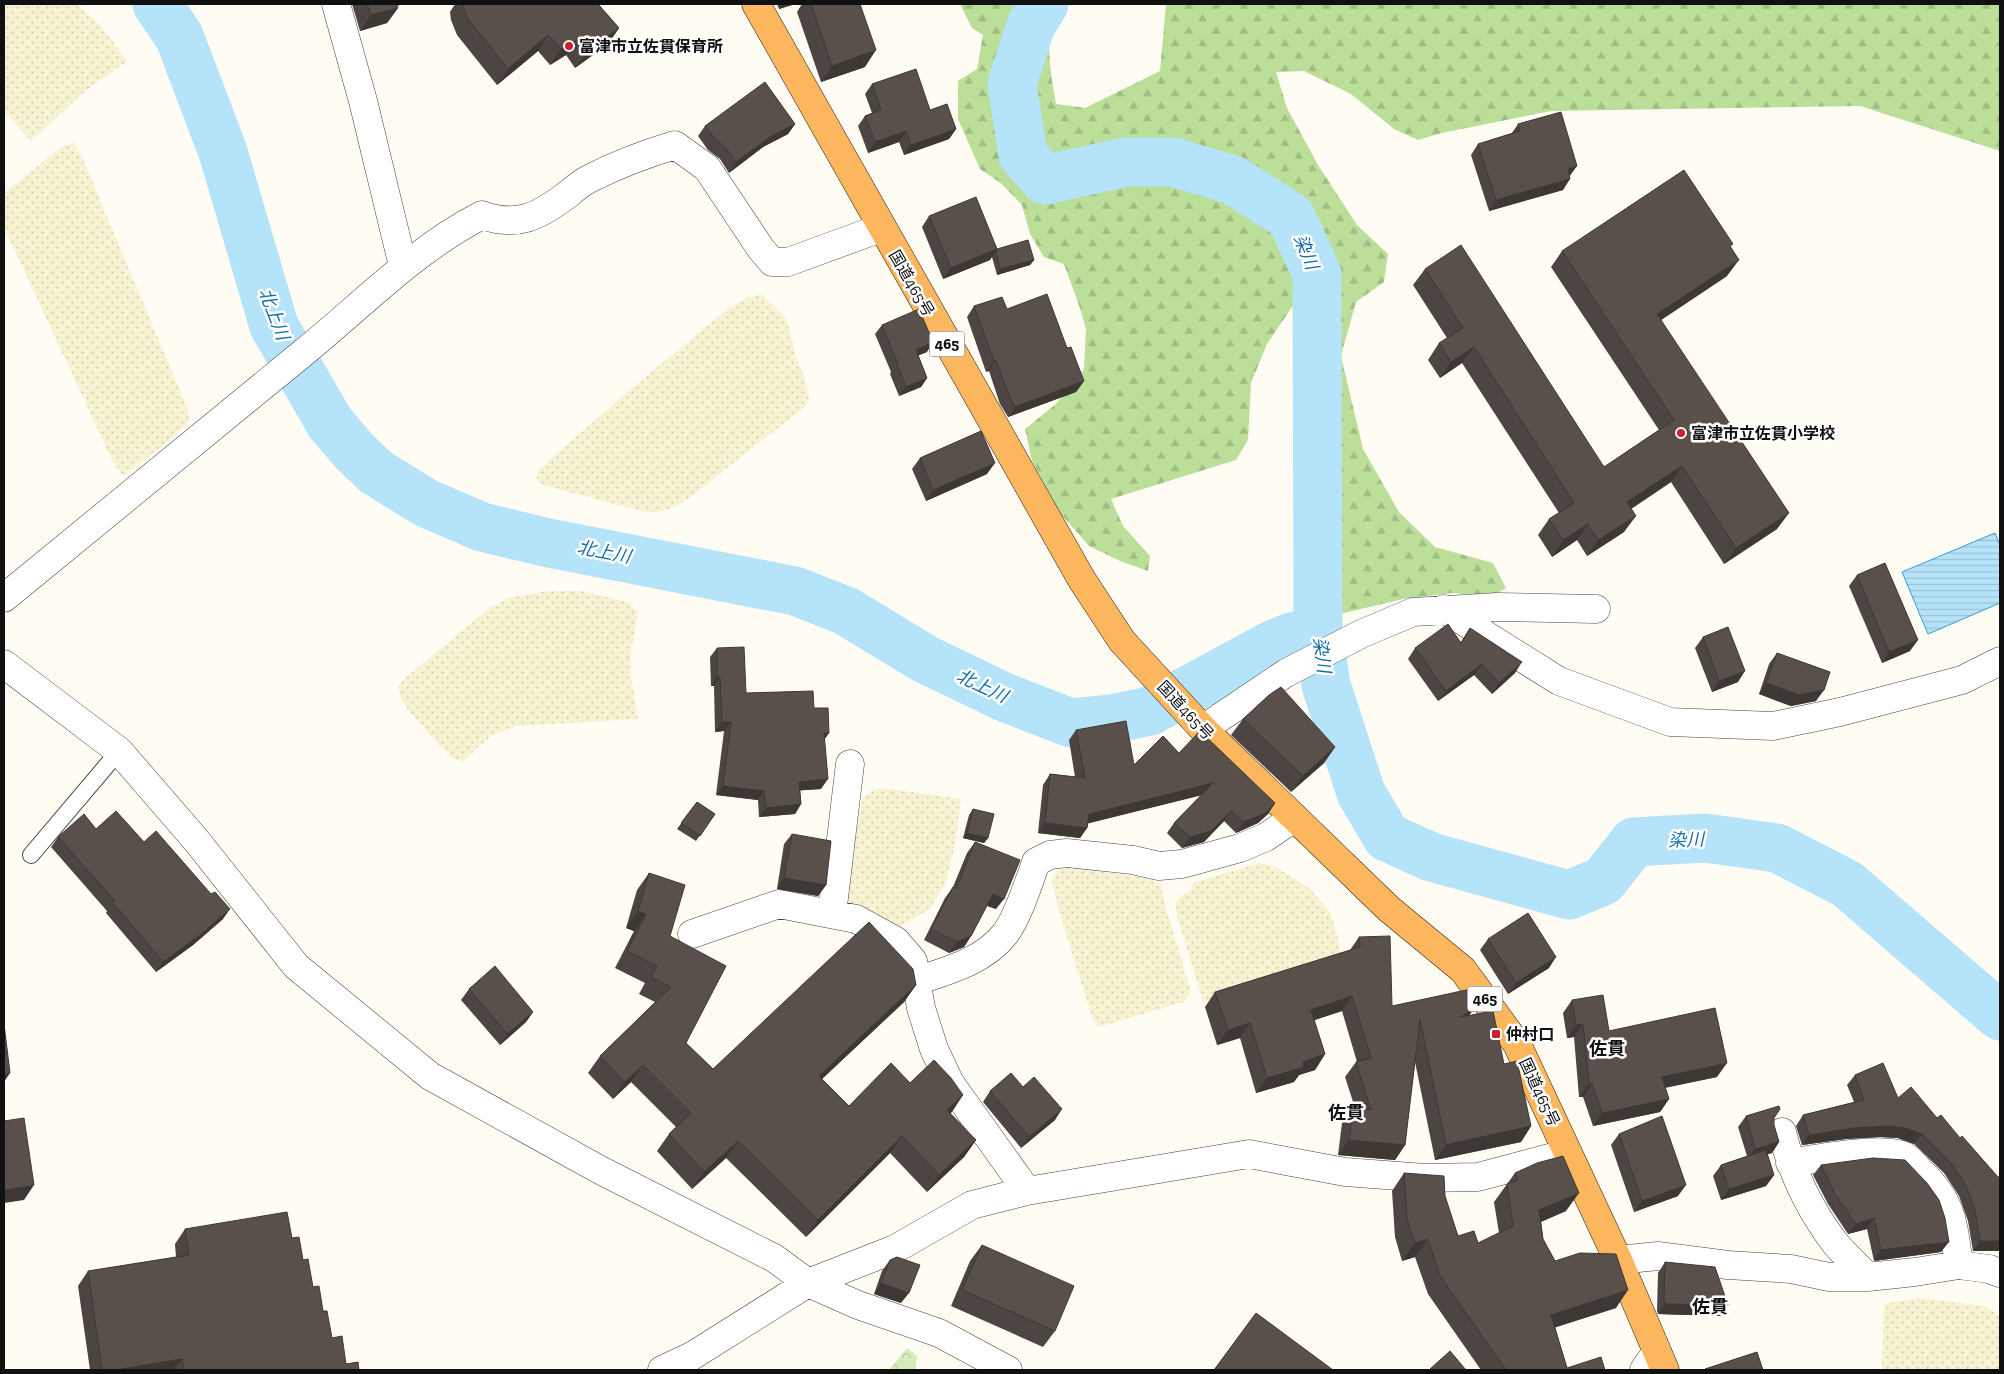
<svg xmlns="http://www.w3.org/2000/svg" width="2004" height="1374" font-family="'Zilla Slab','Noto Sans JP',serif">
  <defs>
    <pattern id="farmland-dots" width="8" height="8" patternUnits="userSpaceOnUse" patternTransform="scale(1.25)"><rect width="8" height="8" fill="#f7f2d1"/><path d="M2 2h.1M6 6h.1" fill="none" stroke="#d3ceb2" stroke-width="1.8" stroke-linecap="round"/></pattern>
    <pattern id="forest-firs" width="22" height="20" patternUnits="userSpaceOnUse" patternTransform="scale(1.25)"><rect width="22" height="20" fill="#bbde99"/><path d="M5 1l3.5 6h-7zM16 11l3.5 6h-7z" fill="#a0bd83"/></pattern>
    <pattern id="park-crowns" width="20" height="18" patternUnits="userSpaceOnUse" patternTransform="scale(1.25)"><rect width="20" height="18" fill="#d6ecba"/><path d="M2 6a3 3 0 1 1 6 0M12 15a3 3 0 1 1 6 0" fill="none" stroke="#b7c99f"/></pattern>
    <pattern id="water-rules" width="6" height="5" patternUnits="userSpaceOnUse" patternTransform="scale(1.25)"><rect width="6" height="5" fill="#b5e3f9"/><path d="M0 2.5h6" fill="none" stroke="#9bc2d4"/></pattern>
  </defs>
  <rect width="100%" height="100%" fill="#fffcf3"/>
  <path fill="url(#farmland-dots)" d="M4 4H77L101 26 127 61 84 92 31 141 4 111Z
    M74 143 82 157 188 410 189 420 174 437 123 476 112 460 4 227V193L63 146Z
    M762 295 786 317 796 357 804 376 809 398 806 406 689 498 674 507 659 512H645L543 485 537 479V472L552 458 631 389 728 309 749 297Z
    M548 591H583L629 603 638 612 631 651V677L638 719 516 726 491 736 462 762 449 756 409 711 401 699 398 687 404 679 491 607 509 598Z
    M882 788 961 799 956 840 945 885 929 909 898 927 853 911 842 900 851 863 863 798 869 792Z
    M1259 863 1274 866 1310 889 1330 912 1338 937 1340 955 1335 959 1203 1002 1176 912V902L1182 895 1191 890 1193 883Z
    M1068 867 1140 877 1161 884 1164 901 1191 992 1184 1002 1098 1027 1092 1017 1060 914 1052 882 1057 871Z
    M1919 1298 1984 1306 2000 1316V1370H1882L1884 1304Z"/>
  <path fill="url(#forest-firs)" d="M960 4H1059C1042 31 1051 74 1056 104L1085 108 1160 71 1166 4H2000V151L1860 106 1551 111 1442 133 1418 140 1394 129 1351 94 1304 71 1276 72 1287 108 1318 165 1357 225 1388 254 1384 282 1356 302 1341 356 1363 449 1399 512 1435 547 1493 563 1506 588 1492 596 1452 593 1403 599 1340 614 1318 600 1296 429V301L1267 344 1251 383 1248 440 1236 460 1111 499 1123 526 1150 556 1148 571 1120 561 1089 546 1061 514 1032 461 1025 429 1056 404 1084 369 1086 329 1080 308 1064 264 1044 257 1030 234 1022 205 1002 184 980 169 958 119V81L977 69 983 35 972 28Z"/>
  <path fill="url(#park-crowns)" d="M907 1348 917 1356 915 1370H889Z"/>
  <path fill="url(#water-rules)" stroke="#399cd3" d="M1995 533 2000 545V603L1928 634 1902 572Z"/>
  <g fill="none" stroke-linecap="round" stroke-linejoin="round">
    <path stroke="#b5e3f9" stroke-width="49" d="M157 4 179 36 223 152 274 326 330 423 354 451 376 472 426 503 482 527 549 543 795 591 846 611 925 659 1004 697 1071 723 1112 719 1150 711 1270 646 1291 637 1318 632
      M1044 4 1031 25 1012 84 1023 155 1045 180 1125 162H1173L1233 180 1291 217 1317 274 1318 632 1326 685 1361 793 1387 837 1431 857 1569 895 1603 881 1634 842 1705 838 1777 848 1847 884 2000 1016"/>
    <defs>
      <path id="service" d="M31 855 119 751"/>
      <path id="minor" d="M336 4 363 101 403 266
        M4 598C103 516 203 435 303 353 361 306 414 250 482 215 517 228 539 216 567 195 574 189 581 183 589 179 616 165 645 154 675 145L707 168 761 249 772 262H788L881 228
        M1444 609 1559 681 1670 722 1773 726 1840 712 1962 680 2000 661
        M4 664 119 751 196 840 296 966 430 1076 602 1171 774 1258 808 1283 858 1305 939 1333 1008 1370
        M1203 729 1286 673 1361 634 1413 612 1497 607 1596 609
        M832 914 850 764
        M692 934 779 904 856 919 896 941 913 961 921 1008 934 1049 950 1083 1027 1191
        M916 981C947 971 984 961 1005 934 1018 917 1029 882 1036 862L1050 855 1067 853 1133 860 1159 866 1182 864 1240 848 1266 837 1294 818
        M1782 1132C1792 1173 1809 1209 1835 1243 1845 1255 1857 1266 1868 1277
        M1790 1163C1814 1159 1883 1146 1904 1156 1910 1159 1916 1167 1921 1172 1953 1202 1953 1223 1959 1265
        M1618 1260 1658 1256 1728 1265 1791 1269 1829 1277H1868L1915 1272 1959 1265 1989 1269 2000 1273
        M662 1370 692 1356 808 1283 895 1249 972 1205 1027 1191 1249 1154 1345 1172 1425 1178 1478 1177 1568 1153
        M1644 1370 1657 1351"/>
      <path id="trunk" d="M756 4 1082 580 1122 641 1203 729 1389 909 1463 970 1517 1044 1618 1260 1665 1370"/>
    </defs>
    <use href="#service" stroke="#434343" stroke-width="18"/>
    <use href="#minor" stroke="#434343" stroke-width="29"/>
    <use href="#trunk" stroke="#212121" stroke-width="29"/>
    <use href="#service" stroke="#fff" stroke-width="16"/>
    <use href="#minor" stroke="#fff" stroke-width="28"/>
    <use href="#trunk" stroke="#fcb65e" stroke-width="28"/>
  </g>
  <path fill="#4d4541" d="M352 4H403L397 6 398 8 387 23 360 31Z
    M455 4H598L619 28 608 44 575 68 566 55 550 65 538 51 497 85 457 35 451 20 450 12Z
    M777 4H795L779 9Z
    M802 4H860L865 67 821 82 797 12Z
    M872 84 930 110 956 129 949 139 904 155 899 142 868 153 858 126 865 116 872 113 865 94Z
    M795 124 788 134 763 147 729 173 720 159 708 150 698 136 705 126Z
    M1518 124 1570 176 1563 190 1489 211 1471 155 1478 144 1512 133Z
    M929 216 997 249 1034 260 1030 265 997 275 992 257 990 260 943 279 922 227Z
    M1731 247 1727 276 1661 320 1777 529 1724 564 1671 482 1631 509 1624 532 1587 556 1577 540 1552 557 1538 535 1549 519 1559 513 1462 363 1440 378 1428 360 1439 343 1447 338 1413 285 1425 269 1604 467 1659 430 1551 267 1562 251Z
    M974 306 1007 309 1067 348 1084 381 1076 392 1008 417 1000 404 989 371 986 372 967 317Z
    M882 325 927 352 918 355 927 378 921 387 899 396 890 374 891 372 875 334Z
    M920 458 987 474 926 501 912 469Z
    M1857 575 1910 651 1882 663 1849 586Z
    M1470 628 1515 673 1492 694 1474 675 1438 701 1408 659 1415 648 1461 642Z
    M1703 637 1738 682 1712 692 1695 648Z
    M717 648 746 693 814 708 829 733 824 740 821 789 800 790 801 804 795 814 759 817 758 800 716 795 724 731 715 732 714 686H711L710 657Z
    M1777 653 1816 701 1791 706 1759 694 1769 664Z
    M1243 719 1335 747 1324 763 1291 792 1231 735Z
    M1076 730 1134 765 1179 753 1275 803 1268 814 1258 823 1236 833 1224 821 1204 842 1182 848 1167 833 1174 823 1202 795 1088 823 1087 828 1080 838 1038 833 1043 785 1050 774 1075 777 1069 740Z
    M697 802 715 814 696 841 677 829Z
    M973 809 988 838 984 843 963 838 969 815Z
    M96 829 223 919 193 945 156 972 106 913 107 911 51 847 58 837Z
    M792 834 826 885 818 896 777 889 784 844Z
    M975 842 996 909 987 906 971 936 964 947 949 953 924 940 945 898 953 887 967 853Z
    M649 873 670 936 686 1043 713 1069 916 985 904 1002 822 1079 849 1106 910 1083 963 1095 950 1113 976 1140 964 1157 927 1192 890 1153 806 1237 726 1158 692 1189 657 1151 669 1134 676 1127 631 1082 613 1099 588 1073 600 1056 655 1002 639 994 645 983 615 968 634 931 626 928 637 890Z
    M1359 937 1392 1006 1470 1015 1504 1064 1531 1126 1521 1142 1435 1160 1415 1062 1405 1145 1395 1160 1338 1155 1342 1123 1353 1108H1355L1345 1077 1356 1062H1357L1342 1011 1314 1020 1325 1054 1315 1070 1299 1075 1294 1082 1256 1093 1240 1038 1217 1045 1205 1007 1215 992 1350 950Z
    M1488 939 1549 968 1508 994 1480 950Z
    M469 989 533 1012 526 1022 500 1045 461 1000Z
    M1572 1000 1609 1031 1717 1077 1665 1088 1669 1099 1660 1112 1593 1126 1583 1097H1579L1574 1037 1567 1038 1563 1013Z
    M1855 1075 1937 1118 1960 1138 1998 1177H2000V1251H1973L1968 1221 1959 1196 1944 1173 1914 1144 1898 1138 1880 1137 1846 1139 1802 1145 1796 1126 1803 1115 1854 1102 1847 1085Z
    M1023 1087 1055 1120 1021 1148 983 1102 990 1091Z
    M1746 1116 1774 1118V1125L1779 1142 1772 1153 1767 1154 1774 1175 1766 1186 1721 1200 1713 1176 1721 1165 1747 1156 1738 1127Z
    M1619 1134 1678 1196 1634 1212 1611 1145Z
    M1821 1165 1941 1252 1874 1261 1867 1229 1848 1234 1828 1204 1813 1175Z
    M1404 1173 1445 1196 1458 1236 1478 1243 1499 1233 1494 1202 1515 1173 1566 1211 1541 1222 1543 1239 1555 1261 1616 1308 1555 1327 1567 1368 1605 1370H1481L1428 1294 1415 1257 1402 1261 1395 1237 1392 1191Z
    M185 1229 292 1238 303 1260 313 1287 323 1311 332 1338 346 1364 359 1370H90L78 1286 88 1271 176 1257 175 1244Z
    M982 1245 1055 1331 1043 1347 951 1306 970 1261Z
    M890 1260 901 1303 874 1294 882 1271Z
    M1665 1262 1728 1305 1720 1316 1658 1314 1657 1311 1658 1273Z"/>
  <path fill="#3e3835" d="M783 4H795L779 9Z
    M398 8 387 23 360 31 371 15Z
    M619 28 608 44 575 68 586 53Z
    M548 35 538 51 497 85 508 69Z
    M577 40 566 55 550 65 561 49Z
    M876 50 865 67 821 82 832 66Z
    M795 124 788 134 763 147 729 173 736 162 770 137Z
    M956 129 949 139 904 155 911 145Z
    M906 131 899 142 868 153 875 142Z
    M1577 166 1569 177 1568 169Z
    M1570 179 1563 190 1489 211 1496 200Z
    M997 249 990 260 943 279 951 268Z
    M1034 260 1030 265 997 275 1000 269Z
    M1739 260 1727 276 1646 330 1657 314Z
    M933 342 927 352 910 359 916 350Z
    M1474 347 1462 363 1440 378 1451 362Z
    M996 360 989 371 986 372 994 361Z
    M927 378 921 387 899 396 906 387Z
    M1084 381 1076 392 1008 417 1015 407Z
    M995 463 987 474 926 501 933 490Z
    M1682 466 1671 482 1616 519 1627 502Z
    M1789 513 1777 529 1724 564 1736 548Z
    M1636 516 1624 532 1587 556 1598 540Z
    M1588 524 1577 540 1552 557 1563 540Z
    M1918 640 1910 651 1882 663 1889 652Z
    M1522 662 1515 673 1492 694 1499 683Z
    M1482 664 1474 675 1438 701 1446 691Z
    M1745 671 1738 682 1712 692 1719 681Z
    M717 677H720L714 686H711Z
    M1766 683 1824 690 1816 701 1791 706 1759 694Z
    M722 722H731L724 731 715 732Z
    M824 733H829L822 742Z
    M1335 747 1324 763 1291 792 1303 776Z
    M828 779 821 789 793 791 799 782Z
    M1213 783 1206 794 1082 825 1089 814Z
    M723 786 764 791 758 800 716 795Z
    M1275 803 1268 814 1258 823 1236 833 1243 822Z
    M801 804 795 814 759 817 766 808Z
    M1231 811 1224 821 1204 842 1182 848 1190 837Z
    M1045 823 1087 828 1080 838 1038 833Z
    M967 833 988 838 984 843 963 838Z
    M784 878 826 885 818 896 777 889Z
    M993 894 1004 899 996 909 985 905Z
    M230 909 223 919 193 945 156 972 163 962Z
    M638 911 646 914 634 931 626 928Z
    M971 936 964 947 949 953 957 942Z
    M1556 957 1549 968 1508 994 1516 983Z
    M916 985 904 1002 807 1093 819 1076Z
    M1352 996 1342 1011 1300 1025 1311 1010Z
    M1475 1007 1465 1022 1461 1017Z
    M533 1012 526 1022 500 1045 507 1034Z
    M1250 1023 1240 1038 1217 1045 1228 1030Z
    M1583 1024 1574 1037 1567 1038 1576 1025Z
    M1325 1054 1315 1070 1299 1075 1294 1082 1256 1093 1267 1078 1303 1062Z
    M1727 1063 1717 1077 1652 1090 1662 1077Z
    M643 1065 631 1082 613 1099 625 1082Z
    M10 1073 4 1082V1074Z
    M1589 1084H1592L1583 1097H1579Z
    M963 1095 952 1112 935 1127 947 1110Z
    M1669 1099 1660 1112 1593 1126 1602 1113Z
    M1062 1109 1055 1120 1021 1148 1029 1137Z
    M1531 1126 1521 1142 1435 1160 1446 1145Z
    M1888 1126 1905 1128 1922 1134 1914 1144 1898 1138 1880 1137 1846 1139 1802 1145 1809 1135 1853 1128Z
    M902 1136 890 1153 806 1237 818 1220Z
    M976 1140 964 1157 927 1192 939 1175Z
    M1349 1140 1405 1145 1395 1160 1338 1155Z
    M738 1141 726 1158 692 1189 704 1172Z
    M1779 1142 1772 1153 1748 1160 1755 1149Z
    M1774 1175 1766 1186 1721 1200 1729 1189Z
    M34 1185 24 1200 4 1203V1190Z
    M1686 1185 1678 1196 1634 1212 1642 1201Z
    M1579 1193 1566 1211 1526 1228 1539 1210Z
    M1874 1218 1867 1229 1848 1234 1856 1224Z
    M1428 1239 1415 1257 1402 1261 1415 1243Z
    M1980 1241H2000V1251H1973Z
    M1949 1242 1941 1252 1874 1261 1881 1250Z
    M881 1283 909 1293 901 1303 874 1294Z
    M1628 1290 1616 1308 1538 1333 1551 1315Z
    M1666 1304 1728 1305 1720 1316 1658 1314Z
    M182 1359 174 1370H116Z"/>
  <path fill="#59504c" stroke="#3e3835" d="M367 4H396L398 8 371 15Z
    M462 4H598L619 28 586 53 577 40 561 49 548 35 508 69 468 19Z
    M811 4H860L876 50 832 66Z
    M916 69 930 110 947 104 956 129 911 145 906 131 875 142 865 116 881 110 872 84Z
    M765 82 795 124 770 137 736 162 727 149 715 139 705 126Z
    M1561 112 1577 166 1568 169 1570 179 1496 200 1478 144 1520 131 1518 124Z
    M1684 170 1733 244 1730 246 1739 260 1657 314 1789 513 1736 548 1682 466 1627 502 1636 516 1598 540 1588 524 1563 540 1549 519 1574 503 1474 347 1451 362 1439 343 1463 328 1425 269 1461 245 1604 467 1674 420 1562 251Z
    M976 197 997 249 951 268 929 216Z
    M1028 240 1034 260 1000 269 996 252 997 249Z
    M1047 294 1067 348 1071 347 1084 381 1015 407 1008 393 996 360 994 361 974 306 1002 297 1007 309Z
    M919 309 933 342 916 350 927 378 906 387 897 364H898L882 325Z
    M981 431 995 463 933 490 920 458Z
    M1885 563 1918 640 1889 652 1857 575Z
    M1448 624 1461 643 1470 628 1522 662 1499 683 1482 664 1446 691 1415 648Z
    M1728 627 1745 671 1719 681 1703 637Z
    M744 647 746 693 813 691 814 708H828L829 733H824L828 779 799 782 801 804 766 808 764 791 723 786 731 722H722L720 677H717V648Z
    M1777 653 1830 672 1824 690 1799 695 1766 683Z
    M1281 687 1335 747 1303 776 1243 719 1269 695Z
    M1126 721 1134 765 1163 736 1179 753 1200 731 1275 803 1266 813 1243 822 1231 811 1211 831 1190 837 1174 823 1213 783 1089 814 1087 828 1045 823 1050 774 1085 778 1076 730Z
    M697 802 715 814 700 836 681 823Z
    M973 809 994 814 988 838 967 833Z
    M116 811 144 842 156 831 211 894 215 892 230 909 200 935 163 962 113 903 115 901 58 837 84 814 96 829Z
    M792 834 831 841 826 885 784 878Z
    M975 842 1020 860 1004 899 993 894 971 936 957 942 931 929 953 887 956 889Z
    M649 873 685 885 670 936 726 966 686 1043 713 1069 869 922 913 969 916 985 819 1076 849 1106 891 1063 910 1083 934 1060 951 1078 963 1095 947 1110 976 1140 939 1175 902 1136 818 1220 738 1141 704 1172 669 1134 691 1113 643 1065 625 1082 600 1056 671 987 651 977 657 966 627 951 646 914 638 911Z
    M1528 913 1556 957 1516 983 1488 939Z
    M1390 936 1392 1006 1471 989 1475 1007 1461 1017 1493 1011 1504 1064 1517 1061 1531 1126 1446 1145 1420 1019 1405 1145 1349 1140 1353 1108 1371 1110 1356 1062 1371 1058 1352 996 1311 1010 1325 1054 1303 1062 1304 1067 1267 1078 1250 1023 1228 1030 1215 992 1360 947 1359 937Z
    M495 966 533 1012 507 1034 469 989Z
    M1603 995 1609 1031 1715 1008 1727 1063 1662 1077 1669 1099 1602 1113 1592 1084H1589L1583 1024 1576 1025 1572 1000Z
    M4 1024 10 1073 4 1074Z
    M1883 1063 1898 1098 1911 1087 1937 1118 1941 1115 1960 1138 1962 1136 1998 1177H2000V1241H1980L1975 1210 1966 1185 1951 1163 1922 1134 1905 1128 1888 1126 1853 1128 1809 1135 1803 1115 1864 1100 1855 1075Z
    M1011 1073 1023 1087 1034 1077 1062 1109 1029 1137 990 1091Z
    M1779 1106 1780 1109 1774 1118V1125L1779 1142 1755 1149 1746 1116Z
    M1662 1116 1686 1185 1642 1201 1619 1134Z
    M24 1118 34 1185 4 1190V1121Z
    M1766 1150 1774 1175 1729 1189 1721 1165Z
    M1563 1156 1579 1193 1539 1210 1543 1239 1555 1261 1580 1253 1616 1254 1628 1290 1551 1315 1567 1368 1601 1357 1605 1370H1506L1440 1276 1428 1239 1415 1243 1407 1219 1404 1173 1444 1176 1445 1196 1458 1236 1474 1231 1478 1243 1513 1226 1507 1184 1518 1180 1515 1173 1537 1163Z
    M1873 1158 1905 1160 1927 1183 1939 1200 1945 1218 1949 1242 1881 1250 1874 1218 1856 1224 1835 1194 1821 1165Z
    M287 1212 292 1238 299 1237 303 1260 308 1259 313 1287 319 1286 323 1311H327L332 1338 342 1336 346 1364 358 1362 359 1370H184L182 1359 116 1370H102L88 1271 189 1255 185 1229Z
    M982 1245 1074 1286 1055 1331 962 1290Z
    M897 1257 920 1265 909 1293 881 1283 890 1260Z
    M1665 1262 1715 1267 1728 1305 1666 1304 1664 1300Z
    M1256 1313 1333 1370H1214Z
    M1450 1351 1466 1370H1429Z
    M1757 1352 1763 1370H1706L1705 1369Z"/>
  <g fill="#c82130" stroke="#fff" stroke-width="2">
    <circle cx="569" cy="46" r="5"/>
    <circle cx="1681" cy="433" r="5"/>
    <rect x="1491" y="1029" width="10" height="10" rx="2.5"/>
  </g>
  <g text-anchor="middle" stroke-width="5" stroke-linejoin="round" paint-order="stroke">
    <g fill="#fff" stroke="#585858" stroke-width="1">
      <rect x="929.5" y="331.5" width="35" height="25" rx="4"/>
      <rect x="1467.5" y="986.5" width="35" height="25" rx="4"/>
    </g>
    <g font-size="15" font-weight="bold" fill="#101010">
      <text x="947" y="349">465</text>
      <text x="1485" y="1004">465</text>
    </g>
    <g font-size="16" font-weight="bold" fill="#101010" stroke="#fff" text-anchor="start">
      <text x="579" y="52">富津市立佐貫保育所</text>
      <text x="1691" y="439">富津市立佐貫小学校</text>
      <text x="1506" y="1040">仲村口</text>
    </g>
    <g font-size="16" fill="#101010" stroke="#fff">
      <text transform="translate(912 283) rotate(60)" y="6">国道465号</text>
      <text transform="translate(1186 710) rotate(47)" y="6">国道465号</text>
      <text transform="translate(1540 1092) rotate(65)" y="6">国道465号</text>
    </g>
    <g font-size="18" font-style="italic" fill="#126ea9" stroke="#fff">
      <text transform="translate(1306 252) rotate(68)" y="6">染川</text>
      <text transform="translate(274 314) rotate(69)" y="6">北上川</text>
      <text transform="translate(604 552) rotate(11)" y="6">北上川</text>
      <text transform="translate(1322 655) rotate(82)" y="6">染川</text>
      <text transform="translate(982 686) rotate(25)" y="6">北上川</text>
      <text transform="translate(1686 840) rotate(-2)" y="6">染川</text>
    </g>
    <g font-size="18" font-weight="bold" fill="#101010" stroke="#fff">
      <text x="1607" y="1055">佐貫</text>
      <text x="1346" y="1119">佐貫</text>
      <text x="1710" y="1313">佐貫</text>
    </g>
  </g>
  <rect width="2004" height="1374" fill="none" stroke="#101010" stroke-width="10"/>
</svg>
